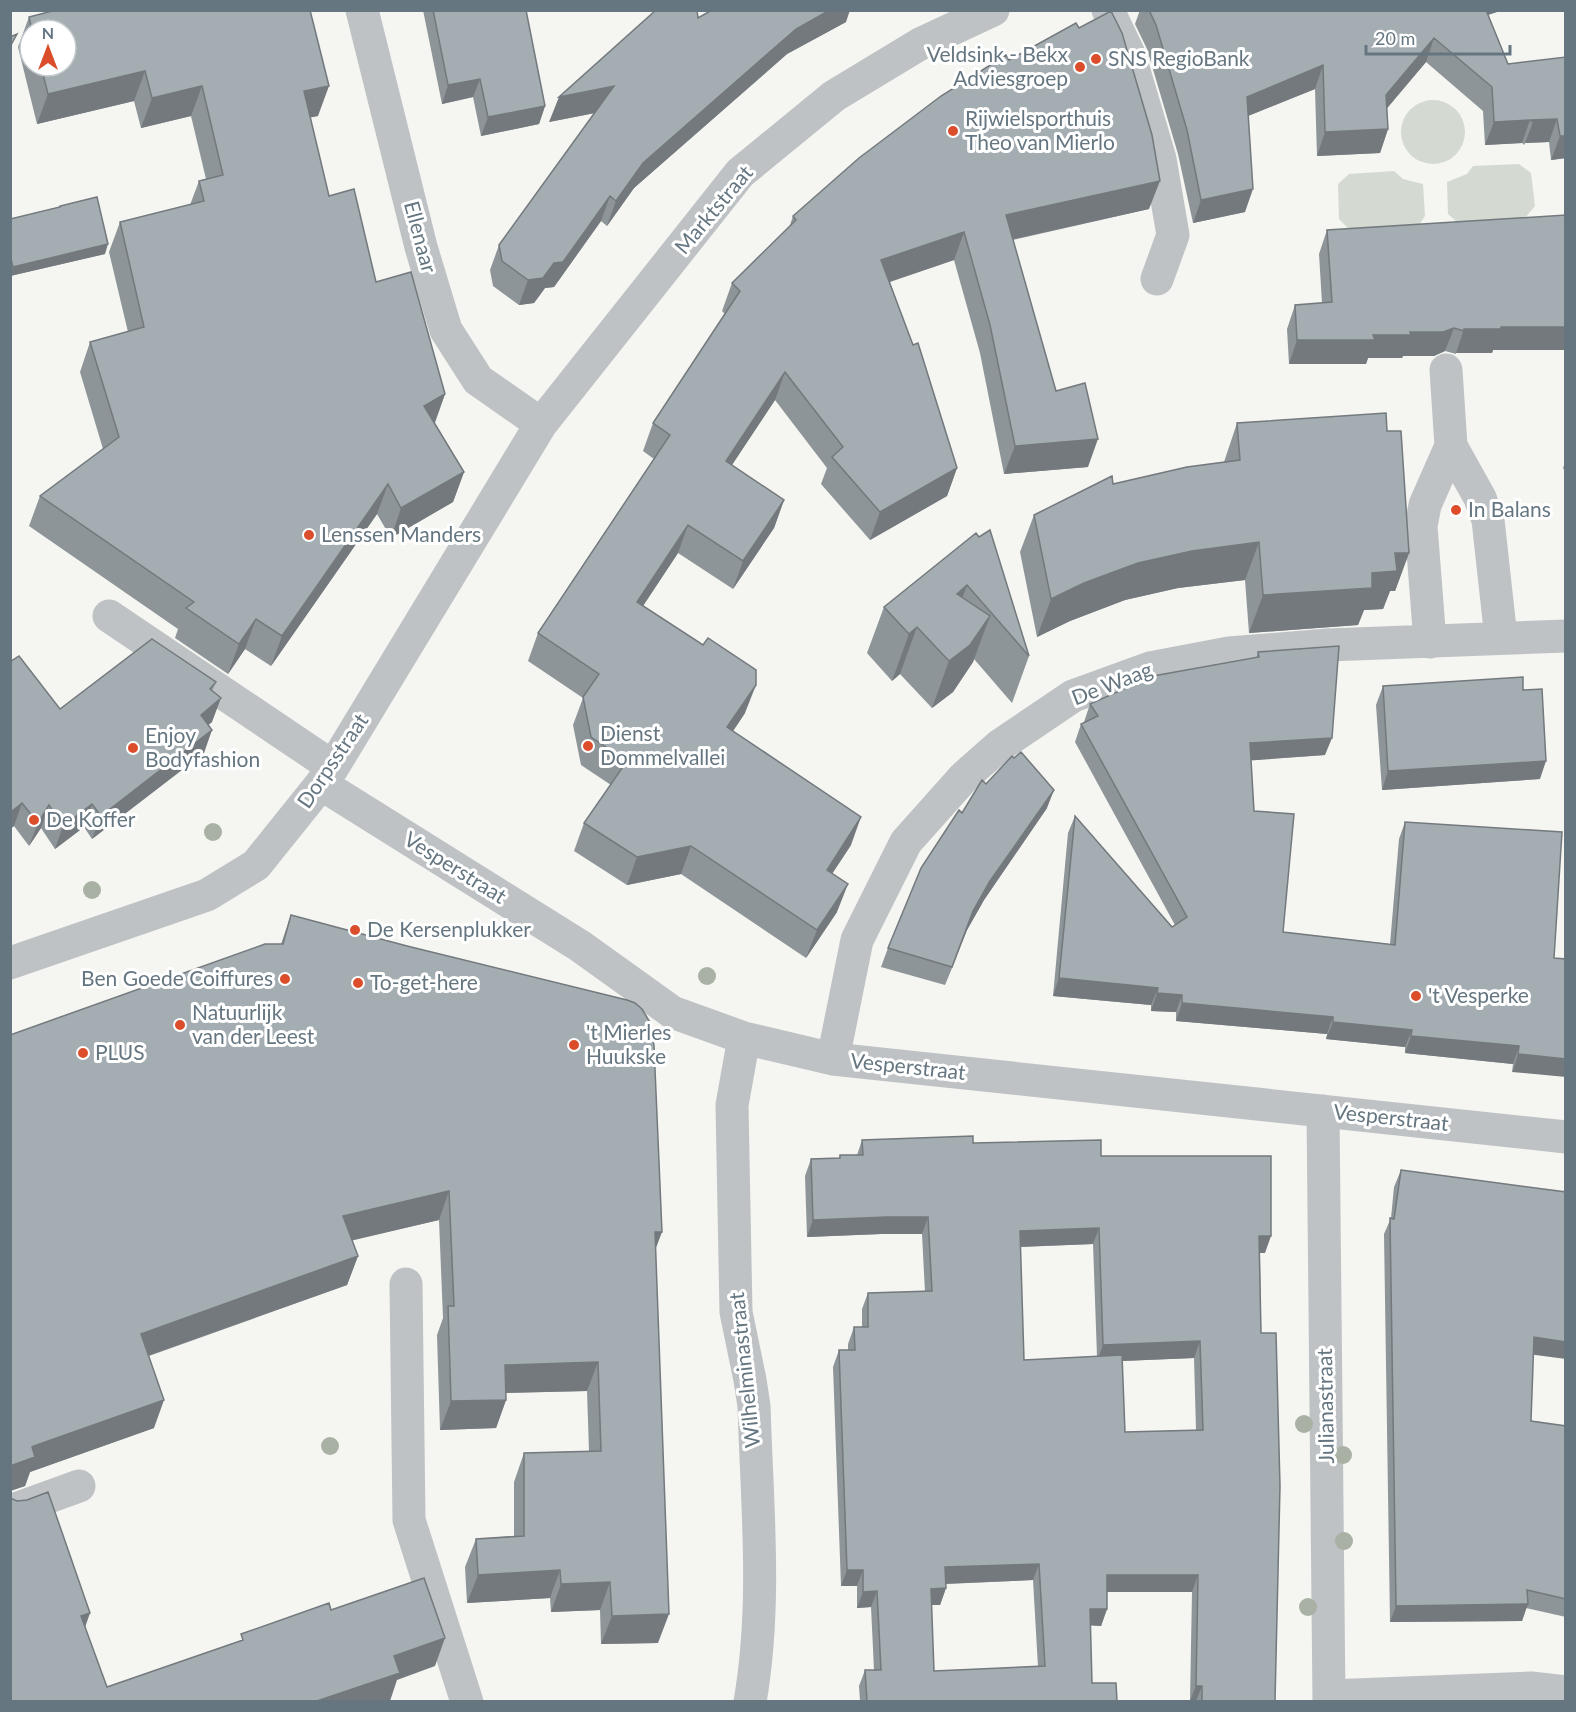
<svg xmlns="http://www.w3.org/2000/svg" width="1576" height="1712" font-family="Lato,sans-serif">
  <rect width="100%" height="100%" fill="#f5f5f1"/>
  <path fill="#d4dad1" d="M1401 132a32 32 0 1 1 64 0a32 32 0 1 1-64 0Z
    M1519 164 1531 173 1535 206 1525 218 1458 223 1448 214 1447 182 1467 174 1473 166Z
    M1394 171 1403 179 1423 184 1425 216 1419 225 1350 230 1339 219 1338 184 1349 174Z"/>
  <g fill="none" stroke-linecap="round" stroke-linejoin="round">
    <path stroke="#bec2c5" stroke-width="33" d="M362 10 421 247 446 330 478 380 541 424
      M1108 10 1129 54 1160 159 1173 235 1157 279
      M1446 370 1451 446 1480 498 1488 520 1501 638
      M109 616 333 767
      M1430 642 1421 526 1425 505 1451 446
      M321 784 580 946 672 1012 744 1038 833 1059 1566 1137
      M10 963 207 895 256 865 321 784 333 767 541 424 740 173 834 96 920 44 993 10
      M744 1038 732 1105 736 1312 750 1380 754 1406C757 1505 767 1604 750 1702
      M833 1059 857 940 906 842 964 777 999 746 1073 696 1150 668 1229 653 1328 645 1566 636
      M1323 1111 1329 1702
      M406 1284 409 1520 467 1702
      M10 1511 79 1486
      M1329 1696 1531 1688 1566 1692"/>
  </g>
  <g fill="#a8b1a3">
    <circle cx="213" cy="832" r="9"/>
    <circle cx="92" cy="890" r="9"/>
    <circle cx="707" cy="976" r="9"/>
    <circle cx="1304" cy="1424" r="9"/>
    <circle cx="330" cy="1446" r="9"/>
    <circle cx="1343" cy="1455" r="9"/>
    <circle cx="1344" cy="1541" r="9"/>
    <circle cx="1308" cy="1607" r="9"/>
  </g>
  <path fill="#8d9599" fill-rule="evenodd" d="M423 10H526L545 106 539 124 481 136 473 97 442 104Z
    M1140 10H1503L1488 15 1508 64 1566 57V158L1551 160 1549 142 1525 143 1524 145 1522 143 1485 145 1483 111 1426 62 1387 108 1388 129 1380 153 1317 156 1315 89 1248 116 1245 212 1193 223 1178 154 1147 49 1135 24Z
    M29 17 318 116 310 117 329 196 376 282 445 394 435 423 464 472 453 502 391 538 377 514 271 666 245 649 228 674 175 638 178 629 29 526 40 496 103 449 80 372 90 342 128 332 109 252 120 222 190 205 199 181 206 179 191 116 141 128 134 101 37 124 18 47ZM30 30H66V66H30Z
    M698 18 846 22 787 54 634 188 607 226 601 221 554 287 545 288 534 303 519 305 493 286 490 270 499 245 595 113 549 122Z
    M1009 60 1149 209 1013 240 1056 391 1088 467 1004 474 980 353 954 260 890 282 957 468 947 496 870 540 821 484 827 468 775 400 732 465 784 500 774 528 733 589 678 553 643 606 745 713 733 731 851 845 832 874 837 912 806 958 681 874 627 885 574 851 584 823 611 785 581 765 573 725 583 698 528 661 538 633 654 459 643 451 653 423 725 314 722 311 732 283 789 228 793 216Z
    M60 206 105 254 10 276V219L59 207Z
    M1327 230 1566 350H1493L1492 353H1456V354L1445 351 1434 356H1403L1402 358H1368L1366 364H1289L1287 329 1295 305 1322 303 1319 254Z
    M1237 423 1387 431 1409 553 1395 591H1390L1383 609 1364 610 1358 625 1249 633 1245 580 1178 588 1125 600 1070 621 1037 637 1020 552 1034 515 1113 484 1224 462Z
    M1566 460V473L1563 468Z
    M976 533 1029 656 1012 703 974 659 973 662 953 692 932 708 900 674 892 681 867 653 884 607Z
    M1258 652 1325 755 1251 760 1254 811 1283 932 1390 944 1399 839 1405 822 1554 958 1512 1072 1513 1064 1405 1053V1047L1326 1039 1327 1034 1176 1021V1012L1151 1011V1005L1053 996 1068 833 1075 816 1172 927 1175 925 1075 742 1081 724 1085 722H1084L1090 704 1256 658Z
    M10 662 60 709 216 682 212 691V722L208 725 204 753 92 839 84 827 55 849 41 828 29 846 14 826 10 829Z
    M1383 686 1523 690 1540 779 1382 790 1376 705Z
    M1047 808 984 900 967 930 945 985 881 967 888 948 962 813Z
    M291 915 656 1248 658 1643 601 1644 600 1610 551 1612 550 1598 467 1603 465 1567 476 1539 514 1536V1482L524 1453 589 1451 587 1391 506 1393V1400L496 1428 440 1430 437 1335 443 1318 439 1220 352 1240 358 1256 347 1285 149 1356 154 1428 30 1472 25 1486 10 1491 281 944Z
    M862 1140 973 1143 1101 1156 1265 1253H1260L1261 1333 1275 1701H1190L1192 1592H1107V1609L1101 1626 1090 1625 1092 1683 1117 1701H860L859 1686 865 1670H874L871 1607 857 1608V1586H841L833 1367 839 1350H848V1344L854 1327H862V1309L868 1293 925 1292 922 1234H881L807 1237 805 1176 811 1159 839 1158 840 1155H857ZM1093 1244 1097 1356 1024 1360 1020 1247ZM1194 1358 1196 1430 1125 1432 1122 1361ZM1033 1580 1038 1667 934 1671 931 1605H940L946 1588V1584Z
    M1401 1170 1533 1355 1531 1421 1566 1426V1617L1526 1608 1522 1621 1390 1622 1384 1234 1391 1218 1394 1187Z"/>
  <path fill="#73797d" d="M829 10H850L846 22 787 54 634 188 607 226 616 201 643 163 796 29Z
    M1475 10H1503L1472 20Z
    M1434 38 1426 62 1378 119 1386 95Z
    M1323 65 1315 89 1238 120 1247 97Z
    M145 71 134 101 37 124 48 94Z
    M480 79 473 97 442 104 448 85Z
    M202 86 191 116 141 128 152 98Z
    M329 86 318 116 293 121 304 91Z
    M614 86 605 111 549 122 559 97Z
    M545 106 539 124 481 136 488 117Z
    M1557 119 1549 142 1525 143 1533 122 1532 120Z
    M1530 120 1522 143 1485 145 1494 122Z
    M1388 129 1380 153 1317 156 1325 132Z
    M1560 136H1566V158L1551 160Z
    M1160 181 1149 209 996 243 1006 215Z
    M1253 189 1245 212 1193 223 1201 200Z
    M610 196 601 221 554 287 545 288 534 303 519 305 528 280 554 263Z
    M964 232 954 260 871 288 881 260Z
    M108 244 105 254 10 276 13 267Z
    M1501 327H1566V350H1493L1492 353H1456L1464 329Z
    M1454 328 1445 351 1434 356H1403L1402 358H1368L1366 364H1289L1297 340 1410 332Z
    M785 372 775 400 716 489 726 461Z
    M445 394 434 424 424 406Z
    M1098 439 1088 467 1004 474 1015 446Z
    M957 468 947 496 870 540 880 512Z
    M464 472 453 502 391 538 401 508Z
    M388 484 377 514 271 666 282 636Z
    M784 500 774 528 733 589 743 561Z
    M688 525 678 553 627 630 637 602Z
    M1259 542 1245 580 1178 588 1125 600 1070 621 1037 637 1051 599 1084 583 1138 563 1192 551Z
    M1395 553H1409L1395 591H1390L1383 609 1364 610 1358 625 1249 633 1263 595Z
    M967 585 950 632 957 594Z
    M990 616 973 662 953 692 932 708 949 661Z
    M256 619 245 649 228 674 239 644Z
    M917 627 900 674 892 681 909 634Z
    M756 685 745 713 717 755 727 727Z
    M221 698 212 722 192 738 201 715Z
    M212 730 204 753 92 839 101 816Z
    M1332 738 1325 755 1243 761 1250 743Z
    M1546 761 1540 779 1382 790 1388 771Z
    M1054 790 1047 808 984 900 967 930 945 985 973 911 990 881Z
    M22 803 14 826 10 829 11 812Z
    M92 804 84 827 55 849 63 826Z
    M49 805 41 828 29 846 38 823Z
    M861 817 851 845 816 898 827 870Z
    M691 846 681 874 627 885 637 857Z
    M848 884 837 912 806 958 817 930Z
    M1059 978 1158 988 1151 1005 1053 996Z
    M1157 993 1182 995 1176 1012 1151 1011Z
    M1182 1003 1333 1017 1327 1034 1176 1021Z
    M1333 1022 1412 1030 1405 1047 1326 1039Z
    M1411 1036 1519 1046 1513 1064 1405 1053Z
    M1518 1054 1566 1059V1077L1512 1072Z
    M449 1191 439 1220 333 1245 343 1216Z
    M887 1217H928L922 1234H881L807 1237 813 1220Z
    M1099 1228 1093 1244 1014 1247 1020 1231Z
    M655 1232H662L651 1261Z
    M1259 1236H1271L1265 1253H1253Z
    M358 1256 347 1285 130 1362 141 1334Z
    M1534 1337 1566 1342V1359L1528 1354Z
    M1200 1341 1194 1358 1097 1362 1103 1345Z
    M598 1362 587 1391 495 1393 505 1365Z
    M164 1400 154 1428 30 1472 25 1486 10 1491V1467L34 1446Z
    M506 1400 496 1428 440 1430 451 1401Z
    M1039 1564 1033 1580 939 1584 945 1567Z
    M560 1570 550 1598 467 1603 478 1575Z
    M847 1570H863L857 1586H841Z
    M1107 1575H1198L1192 1592H1101Z
    M610 1582 600 1610 551 1612 561 1584Z
    M946 1588 940 1605H925L931 1589Z
    M877 1591 871 1607 857 1608 863 1592Z
    M1528 1604 1522 1621 1390 1622 1396 1606Z
    M1090 1609H1107L1101 1626 1084 1625Z
    M90 1613 80 1642 81 1616Z
    M669 1614 658 1643 601 1644 612 1616Z
    M445 1638 435 1666 397 1680 390 1701H317L394 1656Z
    M1196 1686H1202L1196 1701H1190Z"/>
  <path fill="#a4adb2" stroke="#73797d" stroke-width="1.5" fill-rule="evenodd" d="M56 10H310L329 86 304 91 329 196 354 189 376 282 411 272 445 394 424 406 464 472 401 508 388 484 282 636 256 619 239 644 186 608 194 602 40 496 119 437 90 342 144 327 120 222 204 201 199 181 223 175 202 86 152 98 145 71 48 94 41 66H66V30H32L29 17Z
    M433 10H526L545 106 488 117 480 79 448 85Z
    M656 10H697L698 18 712 10H830L796 29 643 163 616 201 610 196 563 262 554 263 543 278 528 280 502 261 499 245 614 86 559 97Z
    M1149 10H1486L1508 64 1566 57V136H1560L1557 119 1532 120 1533 122 1530 120 1494 122 1492 87 1434 38 1386 95 1388 129 1325 132 1323 65 1247 97 1253 189 1201 200 1187 130 1156 25Z
    M1111 11 1122 33 1152 135 1160 181 1006 215 1056 391 1085 383 1098 439 1015 446 990 325 964 232 881 260 913 345 918 343 957 468 880 512 832 457 843 447 785 372 726 461 784 500 743 561 688 525 637 602 703 645 708 638 756 670V685L727 727 861 817 827 870 848 884 817 930 691 846 637 857 584 823 627 761 591 737 583 697 599 674 538 633 670 435 653 423 740 291 732 283 796 220 793 216 859 158 941 96 1006 55 1009 60 1076 23 1079 28Z
    M17 34 10 47V37Z
    M97 197 108 244 13 267 10 255V219L60 207V206Z
    M1566 215V327H1501V329H1464V331L1454 328 1443 332H1410L1411 335H1373L1375 340H1297L1295 305 1332 302 1327 230Z
    M1386 413 1387 431H1401L1409 553H1395L1397 571 1372 573V588L1263 595 1259 542 1192 551 1138 563 1084 583 1051 599 1034 515 1112 476 1113 484 1187 467 1240 460 1237 423Z
    M990 530 1029 656 967 585 957 594 990 616 970 645 949 661 917 627 909 634 884 607 976 533 979 537Z
    M152 639 216 682 210 689 221 698 201 715 212 730 101 816 92 804 63 826 49 805 38 823 22 803 11 812 10 662 19 656 60 709Z
    M1339 646 1332 738 1250 743 1254 811 1294 814 1283 932 1395 945 1405 822 1562 832 1554 958 1566 959V1059L1518 1054 1519 1046 1411 1036 1412 1030 1333 1022V1017L1182 1003V995L1157 993 1158 988 1059 978 1075 816 1172 927 1187 917 1081 724 1098 716 1090 704 1153 676 1259 657 1258 652Z
    M1523 677V690L1542 689 1546 761 1388 771 1383 686Z
    M1021 752 1054 790 990 881 973 911 952 967 888 948 921 868 959 810 962 813 982 780 986 784 1012 756 1014 758Z
    M291 915 407 946 627 1000 635 1003 642 1009 651 1024 654 1046 662 1232H655L669 1614 612 1616 610 1582 561 1584 560 1570 478 1575 476 1539 524 1536V1453L601 1451 598 1362 505 1365 506 1400 451 1401 448 1306H454L449 1191 343 1216 358 1256 141 1334 164 1400 34 1446 32 1447 35 1457 13 1465 10 1467V1035L265 944H283Z
    M973 1136V1143L1101 1140V1156H1271V1236H1259L1261 1333H1276L1280 1486 1275 1701H1202V1686H1196L1198 1575H1107V1609H1090L1092 1683H1116L1117 1701H867L865 1670H881L877 1591 863 1592V1570H847L839 1350H855L854 1327H868V1293L932 1291 928 1217H887L813 1220 811 1159 840 1158V1155H863L862 1140ZM1099 1228 1103 1345 1200 1341 1203 1430 1125 1432 1122 1355 1024 1360 1020 1231ZM1039 1564 1045 1666 934 1671 931 1589 946 1588 945 1567Z
    M1401 1170 1566 1192V1342L1534 1337 1531 1421 1566 1426V1599L1527 1590 1528 1604 1396 1606 1390 1218 1394 1219Z
    M48 1492 90 1613 81 1616 107 1687 243 1640 241 1634 329 1603 331 1610 424 1578 445 1638 394 1656 400 1673 317 1701H10V1498L17 1501 27 1500Z"/>
  <g fill="#dc4e2b" stroke="#fff" stroke-width="2">
    <circle cx="1096" cy="59" r="6"/>
    <circle cx="1080" cy="67" r="6"/>
    <circle cx="953" cy="131" r="6"/>
    <circle cx="1456" cy="510" r="6"/>
    <circle cx="309" cy="535" r="6"/>
    <circle cx="588" cy="746" r="6"/>
    <circle cx="133" cy="748" r="6"/>
    <circle cx="34" cy="820" r="6"/>
    <circle cx="355" cy="930" r="6"/>
    <circle cx="285" cy="979" r="6"/>
    <circle cx="358" cy="983" r="6"/>
    <circle cx="1416" cy="996" r="6"/>
    <circle cx="180" cy="1025" r="6"/>
    <circle cx="574" cy="1045" r="6"/>
    <circle cx="83" cy="1053" r="6"/>
  </g>
  <g text-anchor="middle" stroke-width="6" stroke-linejoin="round" paint-order="stroke">
    <g font-size="21" fill="#657681" stroke="#fff" text-anchor="start">
      <text x="1068" y="62" text-anchor="end">Veldsink - Bekx<tspan x="1068" dy="24">Adviesgroep</tspan></text>
      <text x="1108" y="66">SNS RegioBank</text>
      <text x="965" y="126">Rijwielsporthuis<tspan x="965" dy="24">Theo van Mierlo</tspan></text>
      <text x="1468" y="517">In Balans</text>
      <text x="321" y="542">Lenssen Manders</text>
      <text x="600" y="741">Dienst<tspan x="600" dy="24">Dommelvallei</tspan></text>
      <text x="145" y="743">Enjoy<tspan x="145" dy="24">Bodyfashion</tspan></text>
      <text x="46" y="827">De Koffer</text>
      <text x="367" y="937">De Kersenplukker</text>
      <text x="273" y="986" text-anchor="end">Ben Goede Coiffures</text>
      <text x="370" y="990">To-get-here</text>
      <text x="1428" y="1003">'t Vesperke</text>
      <text x="192" y="1020">Natuurlijk<tspan x="192" dy="24">van der Leest</tspan></text>
      <text x="586" y="1040">'t Mierles<tspan x="586" dy="24">Huukske</tspan></text>
      <text x="95" y="1060">PLUS</text>
    </g>
    <g font-size="21" fill="#657681" stroke="#fff">
      <text transform="translate(714 210) rotate(-50)" y="7">Marktstraat</text>
      <text transform="translate(420 237) rotate(75)" y="7">Ellenaar</text>
      <text transform="translate(1112 684) rotate(-21)" y="7">De Waag</text>
      <text transform="translate(333 761) rotate(-56)" y="7">Dorpsstraat</text>
      <text transform="translate(455 868) rotate(32)" y="7">Vesperstraat</text>
      <text transform="translate(908 1067) rotate(6)" y="7">Vesperstraat</text>
      <text transform="translate(1391 1118) rotate(6)" y="7">Vesperstraat</text>
      <text transform="translate(745 1370) rotate(-96)" y="7">Wilhelminastraat</text>
      <text transform="translate(1326 1406) rotate(-91)" y="7">Julianastraat</text>
    </g>
  </g>
  <rect width="1576" height="1712" fill="none" stroke="#657681" stroke-width="24"/>
  <g transform="translate(48 48)"><circle r="28" fill="#ffffff" stroke="#c1c8cd" stroke-width="1.5"/>
  <path d="M0-4.5L10 22L0 15L-10 22Z" fill="#dc4e2b"/>
  <text y="-9" font-size="16" font-weight="bold" text-anchor="middle" fill="#657681">N</text>
  </g>
  <path d="M1366 45v9h144v-9" fill="none" stroke="#657681" stroke-width="3"/>
  <text x="1375" y="45" font-size="18" fill="#657681" stroke="#ffffff" stroke-width="4.5" paint-order="stroke">20 m</text>
</svg>
